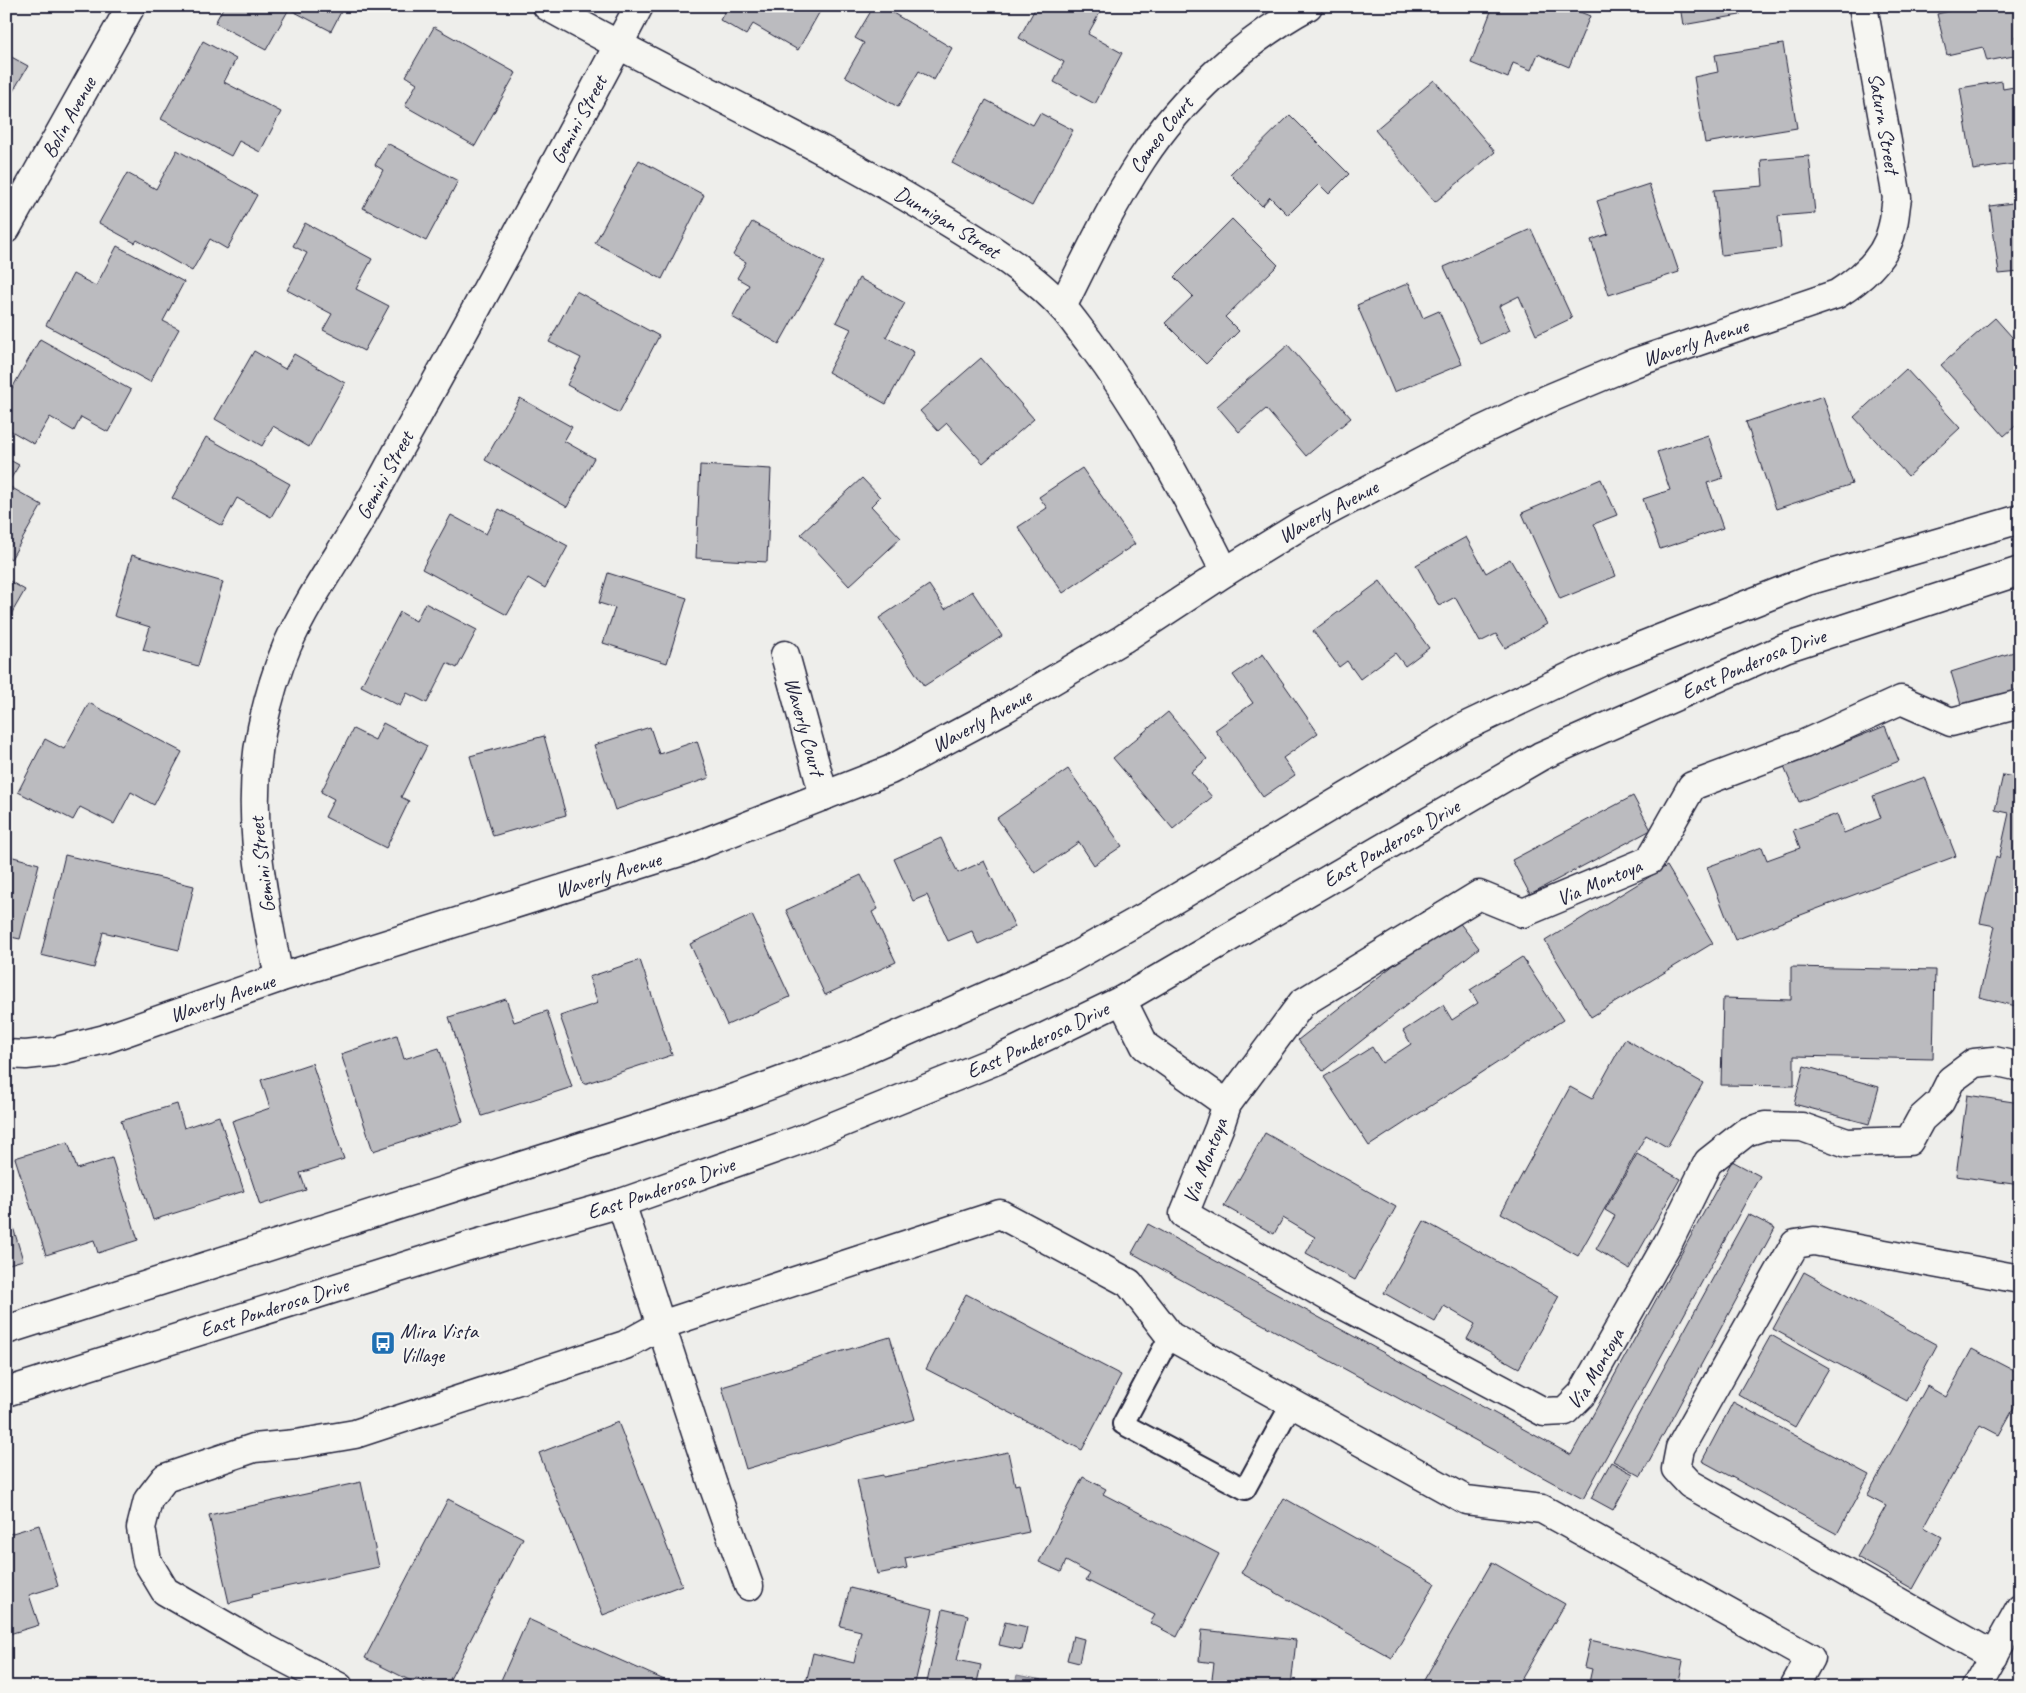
<svg xmlns="http://www.w3.org/2000/svg" width="2026" height="1693" font-family="Caveat,sans-serif">
  <rect width="100%" height="100%" fill="#eeeeeb"/>
  <filter id="ink" filterUnits="userSpaceOnUse"><feTurbulence type="fractalNoise" baseFrequency=".02" numOctaves="2"/><feDisplacementMap in="SourceGraphic" scale="10" xChannelSelector="R" yChannelSelector="G"/><feConvolveMatrix kernelMatrix="1 2 1 2 8 2 1 2 1" color-interpolation-filters="sRGB"/></filter>
  <g filter="url(#ink)">
    <path fill="#a7a7af" stroke="#727281" d="M1017 1675 1042 1680 1041 1687H1014Z"/>
    <path fill="#bbbbbf" stroke="#22223b" d="M224 6H344L331 31 289 9 266 50 215 23Z
      M728 6H823L798 50 753 24 746 35 720 20Z
      M874 6H881L952 48 934 80 919 71 898 107 845 76 864 43 855 38Z
      M1034 6 1103 7 1088 34 1122 53 1095 104 1054 82 1064 62 1019 38 1036 7Z
      M1493 6H1565L1590 16 1569 67 1538 54 1531 70 1513 63 1508 78 1471 63Z
      M1680 6H1739L1740 15 1683 25Z
      M1970 6H2020V35L2015 36 2019 55 1987 61 1983 47 1947 55 1937 14Z
      M434 27 516 73 475 146 405 106 417 83 406 76Z
      M203 41 236 59 224 82 281 112 260 152 239 141 231 156 161 119Z
      M1783 44 1797 128 1705 143 1694 77 1718 72 1715 55Z
      M6 54 28 66 6 103Z
      M1434 80 1495 152 1435 202 1375 130Z
      M2002 81 2003 89 2020 86V163L1973 170 1960 88Z
      M986 100 1033 125 1040 113 1073 130 1032 206 952 163Z
      M1290 115 1349 174 1329 194 1319 184 1288 215 1270 197 1262 206 1230 174Z
      M387 143 458 181 426 241 363 208 383 170 375 165Z
      M177 150 257 195 227 249 210 239 192 271 137 240 135 243 99 223 127 173 156 189Z
      M1809 156 1815 213 1778 216 1781 248 1721 255 1714 190 1763 186 1761 160Z
      M639 160 704 195 662 279 595 243Z
      M1649 184 1679 272 1609 295 1591 240 1608 234 1597 201Z
      M2020 202V272L1999 274 1990 206Z
      M1232 219 1278 265 1225 317 1239 331 1206 364 1165 323 1193 296 1174 277Z
      M752 222 825 262 779 344 732 317 749 285 737 278 746 262 733 255Z
      M305 223 372 259 356 289 389 306 364 351 323 330 332 314 287 290 307 253 293 246Z
      M1531 229 1572 318 1536 335 1519 296 1499 306 1510 330 1480 344 1444 267Z
      M117 246 184 282 163 321 179 329 150 382 46 325 73 274 96 286Z
      M859 278 905 303 886 337 914 352 886 404 828 372 851 329 836 322Z
      M1409 283 1423 318 1439 311 1462 364 1394 392 1357 305Z
      M576 291 659 336 619 413 567 385 581 358 549 342Z
      M1995 318 2020 346V422L2004 436 1941 365Z
      M40 339 131 390 108 432 81 417 74 431 50 417 34 444 6 428V399Z
      M1288 345 1351 418 1306 456 1266 409 1239 432 1217 406Z
      M254 351 285 369 294 354 345 383 309 447 273 426 262 446 215 419Z
      M981 358 1034 419 983 463 947 423 938 431 920 411Z
      M1906 369 1960 428 1908 476 1854 417Z
      M1823 396 1852 484 1776 509 1746 422Z
      M520 398 572 427 564 441 594 458 567 507 485 460Z
      M1708 435 1723 478 1707 483 1723 528 1660 549 1643 499 1670 490 1657 452Z
      M206 437 290 484 271 517 237 498 222 526 172 498Z
      M6 458 19 465 7 485 42 505 11 559 6 556Z
      M700 465 771 469 767 562 696 558Z
      M1082 468 1135 544 1063 593 1018 527 1047 508 1039 497Z
      M862 478 880 497 871 506 901 538 849 586 801 534Z
      M1601 479 1617 515 1594 524 1616 576 1560 599 1522 513Z
      M499 509 568 546 545 588 528 578 507 615 422 569 451 515 486 534Z
      M1466 537 1486 573 1510 559 1547 624 1505 648 1496 634 1480 642 1455 597 1439 606 1416 565Z
      M132 555 223 582 198 666 143 650 150 627 114 616Z
      M608 573 687 598 667 663 603 643 615 608 599 603Z
      M6 579 25 590 6 623Z
      M1380 581 1429 648 1405 666 1395 653 1360 679 1347 661 1339 667 1313 631Z
      M929 585 945 609 972 591 1002 636 924 686 879 618Z
      M425 603 477 630 457 668 447 663 427 703 407 693 400 706 361 686 400 612 416 621Z
      M2020 650V690L1962 708 1951 672Z
      M1263 654 1318 733 1283 758 1295 775 1263 797 1215 730 1253 703 1233 675Z
      M89 703 182 752 154 805 131 792 114 824 80 807 73 820 18 792 45 739 64 749Z
      M1168 712 1207 759 1191 772 1212 797 1173 829 1113 758Z
      M383 723 427 746 401 797 409 801 386 848 325 817 334 799 321 792 353 729 375 740Z
      M1885 726 1899 761 1799 802 1784 767Z
      M650 727 659 754 697 741 709 778 615 810 594 745Z
      M544 736 566 815 493 836 470 756Z
      M1068 769 1122 846 1094 865 1079 842 1035 873 997 818Z
      M2003 775 2020 778V1007L1979 997 1995 926 1980 923 1996 856 1999 858 2009 813 1995 810Z
      M1925 777 1956 856 1735 940 1707 867 1762 847 1767 860 1800 848 1793 830 1837 814 1844 833 1881 818 1873 796Z
      M1633 796 1651 830 1530 894 1512 860Z
      M941 838 958 873 984 861 1015 927 978 944 972 931 948 941 927 895 913 901 894 859Z
      M6 855 39 864 20 939 6 936Z
      M65 855 194 886 179 950 103 932 94 968 41 955Z
      M1667 866 1713 943 1591 1017 1545 941Z
      M861 875 878 909 872 912 896 962 825 995 786 910Z
      M752 915 790 997 727 1025 690 944Z
      M1455 917 1479 948 1323 1071 1298 1040Z
      M1522 957 1563 1020 1369 1146 1324 1077 1372 1047 1382 1063 1411 1044 1403 1031 1443 1005 1452 1020 1478 1003 1470 990Z
      M640 960 672 1055 584 1084 560 1016 598 1003 589 977Z
      M1791 967 1935 970 1933 1059 1794 1056V1086L1721 1085 1723 998 1791 1000Z
      M506 999 514 1022 547 1011 572 1087 482 1116 449 1017Z
      M397 1035 404 1059 439 1048 463 1122 373 1151 341 1054Z
      M1625 1039 1703 1083 1667 1147 1646 1135 1578 1256 1501 1213 1570 1087 1592 1099Z
      M312 1063 344 1159 300 1173 306 1190 260 1205 232 1121 270 1108 261 1080Z
      M1804 1066 1879 1087 1869 1124 1794 1104Z
      M1967 1095 2020 1103V1185L1956 1176Z
      M177 1104 184 1128 219 1116 244 1191 153 1220 121 1121Z
      M1265 1133 1396 1207 1355 1280 1306 1253 1315 1237 1283 1218 1274 1234 1224 1206Z
      M68 1142 77 1169 112 1158 138 1240 98 1253 94 1240 46 1255 15 1158Z
      M1637 1154 1680 1179 1629 1269 1596 1249 1615 1216 1605 1210Z
      M1732 1161 1760 1176 1583 1499 1132 1253 1148 1224 1571 1455Z
      M6 1204 23 1260 6 1265Z
      M1748 1214 1775 1228 1641 1476 1613 1461Z
      M1424 1221 1559 1296 1519 1368 1467 1339 1475 1324 1444 1306 1435 1322 1384 1293Z
      M1804 1272 1937 1345 1907 1401 1773 1329Z
      M966 1294 1121 1375 1082 1450 926 1369Z
      M1771 1335 1829 1368 1795 1427 1738 1394Z
      M890 1337 915 1419 746 1469 722 1387Z
      M1972 1349 2020 1374V1397L1999 1435 1980 1425 1924 1527 1942 1537 1913 1589 1857 1557 1886 1506 1867 1496 1927 1386 1946 1397Z
      M1733 1402 1869 1475 1837 1534 1702 1461Z
      M618 1422 682 1585 603 1615 539 1453Z
      M1008 1452 1015 1485 1019 1484 1029 1532 905 1558 907 1568 877 1574 857 1480 883 1475V1477Z
      M1611 1462 1633 1474 1613 1510 1591 1498Z
      M1083 1477 1106 1489 1103 1494 1219 1554 1177 1637 1150 1623 1155 1615 1086 1580 1090 1574 1066 1561 1061 1572 1039 1562Z
      M361 1482 379 1567 252 1594 253 1597 229 1603 209 1515Z
      M1284 1498 1435 1583 1392 1658 1241 1573Z
      M448 1499 523 1538 446 1687H432L416 1678 413 1682 365 1658Z
      M39 1525 58 1586 29 1595 39 1625 6 1635V1535Z
      M1492 1562 1565 1604 1517 1687H1420Z
      M850 1588 933 1609 914 1687H805L813 1653 854 1663 861 1631 840 1626Z
      M943 1609 968 1615 957 1660 981 1665 976 1687H926Z
      M528 1619 680 1687H498Z
      M1005 1622 1027 1627 1022 1650 999 1645Z
      M1202 1630 1296 1640 1291 1687H1211L1214 1663 1199 1661Z
      M1073 1636 1084 1639 1079 1663 1067 1660Z
      M1590 1640 1683 1661 1678 1686 1588 1687 1592 1669 1584 1667Z"/>
    <g fill="none" stroke-linecap="round" stroke-linejoin="round">
      <defs>
        <path id="lane" d="M1170 1336 1123 1424 1245 1489 1292 1403"/>
        <g id="street">
          <path id="s1" d="M547 6C673 77 806 136 930 211 972 236 1030 271 1063 308 1072 318 1080 330 1088 340 1144 414 1184 490 1225 572"/>
          <path id="s2" d="M6 229 131 6"/>
          <path id="s3" d="M1062 307C1087 257 1111 206 1142 159 1181 99 1245 40 1308 6"/>
          <path id="s4" d="M785 655 824 796"/>
          <path id="s5" d="M2020 704 1951 722 1901 700 1804 744 1692 786 1650 860 1523 913 1479 895 1302 1003 1227 1104 1219 1128 1184 1214 1334 1300 1544 1412 1565 1411 1582 1394 1669 1241 1708 1162 1746 1132 1765 1126 1802 1127 1847 1143 1909 1141 1921 1119 1940 1102 1951 1080 1974 1063 1994 1061 2020 1067"/>
          <path id="s6" d="M279 978C263 894 244 814 262 728 268 700 276 672 287 646 306 603 333 565 357 525 372 499 386 472 401 445 482 300 561 153 639 6"/>
          <path d="M1122 1000 1145 1046 1227 1104"/>
          <path id="s7" d="M6 1054 26 1055 53 1052 105 1039 279 978 683 851 890 770 1004 709 1123 639 1225 572 1303 524 1480 431 1548 399 1634 363 1837 294C1861 279 1886 258 1892 229 1895 219 1895 208 1897 198L1863 6"/>
          <path d="M621 1203 713 1485 749 1586"/>
          <path d="M1994 1656 1690 1484 1676 1469 1680 1448 1795 1244 1814 1241 2020 1279"/>
          <path d="M339 1687 255 1643 165 1591 147 1561 141 1528 148 1500 165 1478 254 1448 296 1444 355 1434 625 1345 661 1325 1000 1214 1129 1283 1170 1336 1466 1500 1542 1509 1810 1658 1794 1687"/>
        </g>
        <g id="secondary">
          <path d="M6 1330 738 1097 862 1051 1068 960 1143 918 1462 728 1601 662 1807 581 2020 519"/>
          <path id="s8" d="M6 1392 469 1246 621 1203 797 1141 997 1060 1122 1000 1541 756 1785 648 2020 571"/>
          <path d="M1976 1687 2020 1608"/>
        </g>
      </defs>
      <use href="#lane" stroke="#22223b" stroke-width="24"/>
      <use href="#street" stroke="#22223b" stroke-width="31"/>
      <use href="#secondary" stroke="#22223b" stroke-width="31"/>
      <use href="#lane" stroke="#f6f6f2" stroke-width="20"/>
      <use href="#street" stroke="#f6f6f2" stroke-width="28"/>
      <use href="#secondary" stroke="#f6f6f2" stroke-width="28"/>
    </g>
  </g>
  <defs>
    <symbol id="bus-square" viewBox="-11 -11 22 22"><rect x="-9" y="-9" width="18" height="18" rx="4" fill="#1f6fb2" stroke="#f6f6f2"/><path d="M-5-6H5V4H4V6H2V4H-2V6H-4V4H-5ZM-3.5-4V0h7V-4ZM-3.5 1.2v1.5H-2V1.2ZM2 1.2v1.5H3.5V1.2Z" fill="#fff"/></symbol>
  </defs>
  <g fill-rule="evenodd">
    <use href="#bus-square" x="369" y="1329" width="28" height="28"/>
  </g>
  <g text-anchor="middle" stroke-width="4.5" stroke-linejoin="round" paint-order="stroke">
    <g font-size="21" fill="#22223b" stroke="#f6f6f2">
      <text dy="7" stroke="none"><textPath href="#s2" startOffset="128">Bolin Avenue</textPath></text>
      <text dy="7" stroke="none"><textPath href="#s6" startOffset="940">Gemini Street</textPath></text>
      <text transform="translate(1884 123) rotate(80)" y="7">Saturn Street</text>
      <text dy="7" stroke="none"><textPath href="#s3" startOffset="199">Cameo Court</textPath></text>
      <text dy="7" stroke="none"><textPath href="#s1" startOffset="455">Dunnigan Street</textPath></text>
      <text dy="7" stroke="none"><textPath href="#s7" startOffset="1845">Waverly Avenue</textPath></text>
      <text dy="7" stroke="none"><textPath href="#s6" startOffset="535">Gemini Street</textPath></text>
      <text dy="7" stroke="none"><textPath href="#s7" startOffset="1440">Waverly Avenue</textPath></text>
      <text dy="7" stroke="none"><textPath href="#s8" startOffset="1901">East Ponderosa Drive</textPath></text>
      <text dy="7" stroke="none"><textPath href="#s7" startOffset="1035">Waverly Avenue</textPath></text>
      <text dy="7" stroke="none"><textPath href="#s4" startOffset="74">Waverly Court</textPath></text>
      <text dy="7" stroke="none"><textPath href="#s8" startOffset="1496">East Ponderosa Drive</textPath></text>
      <text transform="translate(262 865) rotate(-97)" y="7">Gemini Street</text>
      <text dy="7" stroke="none"><textPath href="#s7" startOffset="630">Waverly Avenue</textPath></text>
      <text transform="translate(1599 882) rotate(-23)" y="7">Via Montoya</text>
      <text dy="7" stroke="none"><textPath href="#s7" startOffset="225">Waverly Avenue</textPath></text>
      <text dy="7" stroke="none"><textPath href="#s8" startOffset="1091">East Ponderosa Drive</textPath></text>
      <text transform="translate(1205 1161) rotate(-69)" y="7">Via Montoya</text>
      <text dy="7" stroke="none"><textPath href="#s8" startOffset="686">East Ponderosa Drive</textPath></text>
      <text dy="7" stroke="none"><textPath href="#s8" startOffset="281">East Ponderosa Drive</textPath></text>
      <text dy="7" stroke="none"><textPath href="#s5" startOffset="1558">Via Montoya</textPath></text>
    </g>
    <g font-size="21" fill="#22223b" stroke="#f6f6f2" text-anchor="start">
      <text x="400" y="1338">Mira Vista<tspan x="400" dy="24">Village</tspan></text>
    </g>
  </g>
  <rect width="2026" height="1693" fill="none" stroke="#f6f6f2" stroke-width="25"/>
  <rect x="12" y="12" width="2001" height="1668" fill="none" stroke="#22223b" stroke-width="2" filter="url(#ink)"/>
</svg>
